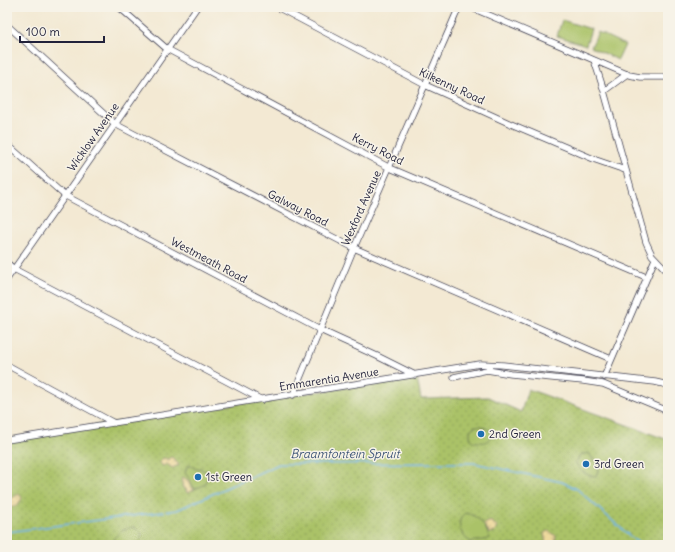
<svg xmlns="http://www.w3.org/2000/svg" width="675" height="552" font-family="Delius,sans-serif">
  <defs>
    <pattern id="grass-dots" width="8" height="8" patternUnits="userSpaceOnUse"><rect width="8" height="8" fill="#aac268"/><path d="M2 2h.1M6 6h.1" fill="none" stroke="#92a65b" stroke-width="1.8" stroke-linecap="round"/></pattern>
    <pattern id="sand-dots" width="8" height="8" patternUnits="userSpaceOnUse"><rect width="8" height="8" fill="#eeda9e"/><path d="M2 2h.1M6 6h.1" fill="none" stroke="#ccbb89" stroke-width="1.8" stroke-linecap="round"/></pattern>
  </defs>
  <rect width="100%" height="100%" fill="#f7f3e8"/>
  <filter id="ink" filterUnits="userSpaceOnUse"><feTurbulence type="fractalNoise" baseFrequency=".025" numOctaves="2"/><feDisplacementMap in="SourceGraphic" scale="8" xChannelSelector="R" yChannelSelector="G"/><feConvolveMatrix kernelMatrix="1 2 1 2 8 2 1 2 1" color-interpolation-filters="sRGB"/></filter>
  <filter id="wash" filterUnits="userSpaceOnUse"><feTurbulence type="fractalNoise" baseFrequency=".012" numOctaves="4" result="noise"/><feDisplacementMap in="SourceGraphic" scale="16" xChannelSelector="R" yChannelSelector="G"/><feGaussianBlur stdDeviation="0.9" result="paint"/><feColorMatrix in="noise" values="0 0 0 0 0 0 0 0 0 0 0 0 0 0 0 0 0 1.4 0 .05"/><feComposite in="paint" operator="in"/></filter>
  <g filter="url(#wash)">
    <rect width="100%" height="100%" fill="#f3e9d3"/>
    <path fill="url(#grass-dots)" stroke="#667252" d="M417 378 421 399 488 397 521 412 528 389 668 440V545H7V439L293 395Z"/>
    <path fill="url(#sand-dots)" stroke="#887e6c" d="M172 457 179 465 172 468 167 464 163 466 160 463 161 459 165 458 169 460V458Z
      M183 477 189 481V484L194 490 187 493 186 489 183 488 181 478Z
      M19 494 22 498 18 505 7 509V501Z
      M490 521 497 526 495 532 489 533 487 529 483 525Z
      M549 531 556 536 555 543 560 545H546L544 533Z"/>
    <path fill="#aac268" stroke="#667252" d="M562 20 591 29 586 45 557 36Z
      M598 32 625 45 618 60 591 47Z
      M475 426H482L491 431 492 436C483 446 483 441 473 442L470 436V430Z
      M589 453 598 469V471L596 476C586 476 580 471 576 463L580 455Z
      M189 465 196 469 201 468 203 471 208 470 210 473 204 485 195 489C191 484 190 478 185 473L186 469Z
      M465 513C478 515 486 525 489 538 481 542 478 540 471 542 460 536 455 521 465 513Z
      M133 527C139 530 142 532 142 538L135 545H117L113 539 122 530Z"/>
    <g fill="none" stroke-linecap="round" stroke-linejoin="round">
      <path stroke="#70b5e6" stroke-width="1.5" d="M7 532 177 510 279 464 451 463H474L562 482 577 489 634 540 645 545"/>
    </g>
  </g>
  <g filter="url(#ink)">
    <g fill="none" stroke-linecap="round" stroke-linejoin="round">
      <defs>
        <path id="minor" d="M119 7 167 49 390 168 646 277
          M277 7 425 85 511 124 596 160 625 170
          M470 7 629 75 640 77H668
          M7 25 115 124 354 248 611 359
          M594 60 604 91 646 242 652 255 668 272
          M604 91 627 74
          M7 144 64 195 320 330 377 356 415 375
          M7 263 14 269 262 400
          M7 279 197 7
          M7 365 114 423
          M454 377 487 370 511 374 583 381 603 384 668 411
          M604 377 655 259
          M293 395 354 248 459 7
          M7 440 480 364 503 365 655 382 668 385"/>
      </defs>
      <use href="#minor" stroke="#414052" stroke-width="7"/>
      <use href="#minor" stroke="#fff" stroke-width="5.5"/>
    </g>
  </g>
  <g fill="#1f6fb2" stroke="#f7f3e8" stroke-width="1.5">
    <circle cx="481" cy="434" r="4"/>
    <circle cx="586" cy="464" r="4"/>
    <circle cx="198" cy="477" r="4"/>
  </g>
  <g text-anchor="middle" stroke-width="3" stroke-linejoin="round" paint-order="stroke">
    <g font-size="11" fill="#22223b" stroke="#f7f3e8">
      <text transform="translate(452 86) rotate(25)" y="4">Kilkenny Road</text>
      <text transform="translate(93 137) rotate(-55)" y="4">Wicklow Avenue</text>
      <text transform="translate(378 149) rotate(27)" y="4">Kerry Road</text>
      <text transform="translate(298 208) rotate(27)" y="4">Galway Road</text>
      <text transform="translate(361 208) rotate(-66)" y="4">Wexford Avenue</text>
      <text transform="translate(209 260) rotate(28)" y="4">Westmeath Road</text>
      <text transform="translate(329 379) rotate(-9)" y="4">Emmarentia Avenue</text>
    </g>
    <g font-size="11" fill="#22223b" stroke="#f7f3e8" text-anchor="start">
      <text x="489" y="438">2nd Green</text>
      <text x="594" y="468">3rd Green</text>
      <text x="206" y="481">1st Green</text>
    </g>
    <g font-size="12" font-style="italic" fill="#3d5577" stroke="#f7f3e8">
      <text x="345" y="458">Braamfontein Spruit</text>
    </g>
  </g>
  <rect width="675" height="552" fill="none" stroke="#f7f3e8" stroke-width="24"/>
  <path d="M20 36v6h84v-6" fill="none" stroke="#22223b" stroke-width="2"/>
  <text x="26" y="36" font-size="12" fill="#22223b" stroke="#f7f3e8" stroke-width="3" paint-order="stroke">100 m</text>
</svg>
